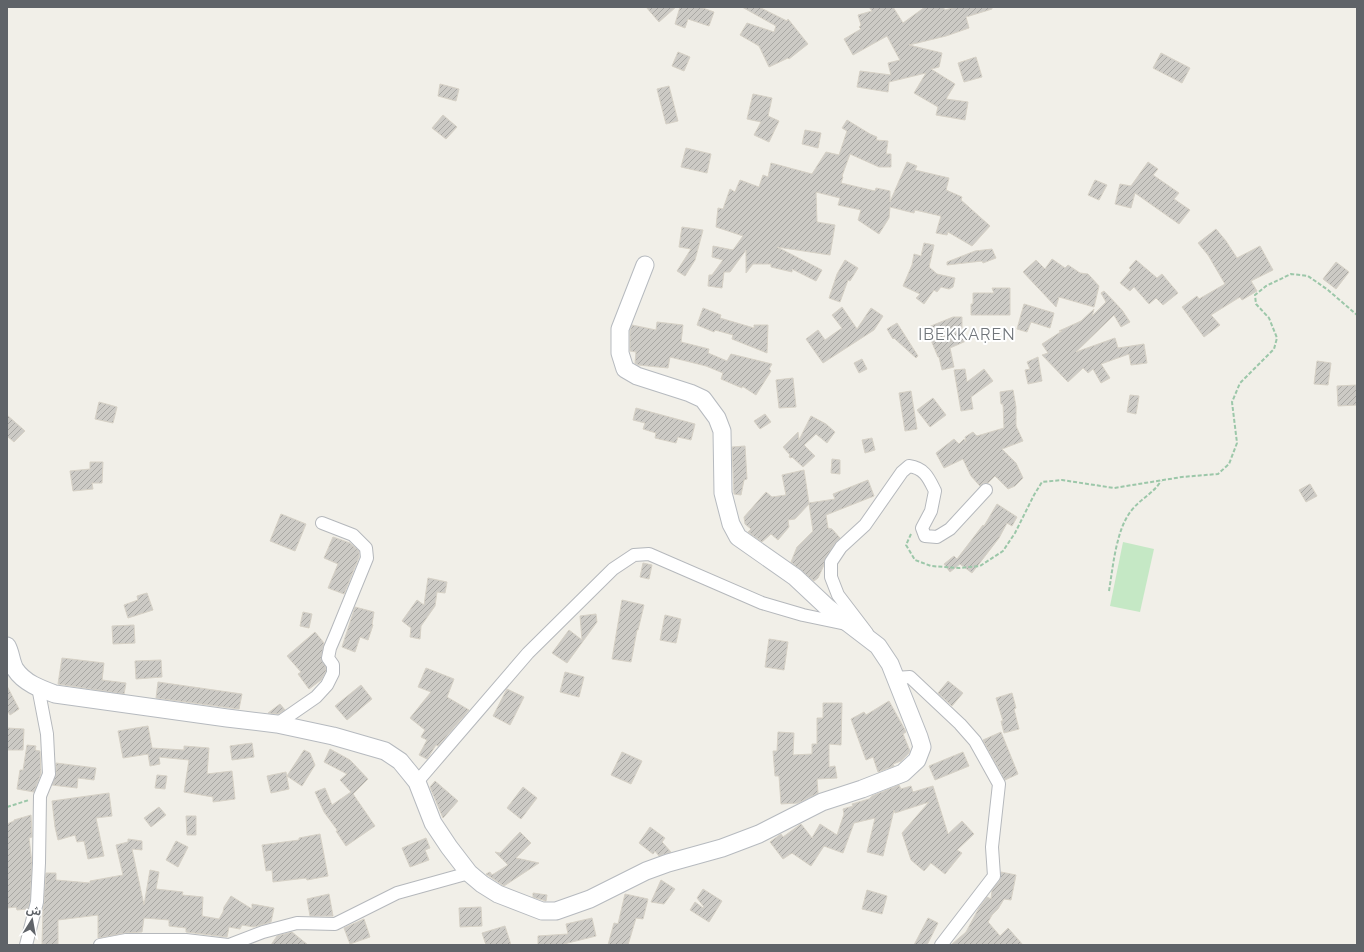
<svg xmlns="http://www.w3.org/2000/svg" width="1364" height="952" font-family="Raleway,'Noto Sans Arabic',sans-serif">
  <defs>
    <pattern id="building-hatch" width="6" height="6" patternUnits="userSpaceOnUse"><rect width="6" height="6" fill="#cccac5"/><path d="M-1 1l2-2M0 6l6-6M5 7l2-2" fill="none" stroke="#a9a8a4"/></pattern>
  </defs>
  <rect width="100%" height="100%" fill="#f1efe8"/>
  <path fill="#c5e8c5" d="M1123 542 1154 549 1140 612 1110 606Z"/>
  <path fill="url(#building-hatch)" stroke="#d6d1c6" d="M646 7H676L659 22Z
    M680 7H700L714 12 709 26 688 19 685 28 675 24Z
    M742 7H759L787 21 788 19 808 44 789 59 788 58 769 67 759 46 740 35 747 23 774 32 776 26Z
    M869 7H893L903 23 925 7H943L945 10 956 7H992V9L966 17 969 28 946 36 909 45 942 53 939 67 931 69 955 84 946 99 968 102 965 120 936 115 938 107 914 93 926 73 889 82 888 92 857 87 860 71 891 75 888 63 900 60 887 36 853 55 844 39 861 29 859 27 861 25 858 15 872 11Z
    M678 52 690 57 684 71 672 66Z
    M1161 53 1190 68 1182 83 1153 68Z
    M976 57 982 77 964 82 958 63Z
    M440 84 459 89 456 101 438 96Z
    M669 86 678 121 666 124 657 89Z
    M753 94 772 98 768 116 779 121 769 142 754 135 761 122 747 119Z
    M443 115 457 127 446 139 432 128Z
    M847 120 870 134 877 137 876 140 888 141 886 154H891V167H879L850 154 842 176 843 177 841 183 875 191 876 188 890 191V202L907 162 917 166 915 170 949 178 946 190 962 197 961 200 990 226 972 246 948 232 947 235 936 233 941 216 915 210 914 213 890 207 889 218 879 234 858 220 861 210 838 205 840 198 816 192 817 222 835 225 830 255 777 247 822 270 816 281 792 269V272L771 267V264H753L746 273V250L730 272H724L722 288 708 286 709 275H712L723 260 712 257 713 246 733 250 743 236 716 227 718 208 723 209 730 189 735 192 740 180 759 187 763 175 768 177 771 163 812 174 826 152 839 155 847 131 842 128Z
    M805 130 821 133 818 148 802 144Z
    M686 148 711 154 707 173 681 167Z
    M1148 162 1158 169 1153 175 1179 193 1174 199 1190 210 1179 224 1135 193 1131 208 1115 204 1120 184 1131 186Z
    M1095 180 1107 185 1099 200 1088 195Z
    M682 227 703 230 695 260 685 276 677 271 691 249 679 247Z
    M1216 229 1226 241 1237 258 1260 246 1273 270 1251 281 1257 291 1242 300 1240 297 1211 315 1220 325 1204 337 1182 307 1197 296 1199 299 1225 284 1208 255 1198 243Z
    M924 243 934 245 929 267 937 274 955 278 953 287 949 289 941 287 937 292 934 290 924 304 916 298 920 294 903 286 912 265 914 254 921 256Z
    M992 249 996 258 983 263 982 261 947 265V262L975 251Z
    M1052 259 1065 268 1068 265 1080 273 1088 274 1099 286 1094 307 1059 297 1056 307 1023 272 1036 260 1045 269Z
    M845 260 858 268 850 281 848 280 840 302 829 298 837 274Z
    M1136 260 1157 278 1162 274 1178 293 1163 305 1156 298 1149 304 1134 287 1130 291 1120 283 1131 270 1129 268Z
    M1336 262 1349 272 1336 289 1323 279Z
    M992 288H1010V315H971V304H973V293H994Z
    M1104 291 1122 310 1130 322 1121 327 1114 315 1076 352 1115 338 1118 348 1144 344 1147 363 1131 365 1129 354 1101 364 1110 378 1101 383 1093 369 1088 373 1083 368 1068 382 1042 355 1048 353 1042 344 1062 331H1059L1081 321 1094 309 1092 316 1106 302 1101 293Z
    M1024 304 1054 313 1050 328 1031 322 1027 332 1017 329Z
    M842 307 857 329 871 308 883 316 874 330 823 363 806 339 818 330 825 340 842 328 832 315Z
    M703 308 721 315 720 318 754 328V325H768L767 353 732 339 733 335 715 330 714 332 697 325Z
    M953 317H962V329L966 341 950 348 954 367 942 370 939 357H938L926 328Z
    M657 322 683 325 681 342 709 349 708 353 727 361 731 354 772 364 769 369 771 371 756 395 742 386V388L721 379 723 373 706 366 670 357 668 368 638 365 635 363 636 352 630 351V331L632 325 656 330Z
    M897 323 918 356 916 358 894 338 893 339 887 329Z
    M1038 357 1042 381 1028 384 1025 370 1030 369 1027 362Z
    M862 359 867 369 859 373 854 363Z
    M1317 361 1331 363 1328 385 1314 384Z
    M965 369 967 382 984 369 993 381 971 397 973 409 961 411 954 370Z
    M793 378 796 407 779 408 776 380Z
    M1357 385V405L1338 406 1337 386Z
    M1013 390 1016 407V426L1023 441 1002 449 1016 463 1023 478 1015 486 1008 489 995 476 988 483H983L980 486 971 476 963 459 944 468 936 453 954 439 959 444 964 439 966 442 965 437 973 432 977 436 1004 428 1003 404H1001L1000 392Z
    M911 391 917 429 905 431 899 393Z
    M1130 395 1139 396 1136 414 1127 412Z
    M933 398 946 415 930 427 917 410Z
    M99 402 117 407 113 423 95 419Z
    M636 408 695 424 691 440 678 437 676 443 655 438 656 433 643 429 645 423 633 420Z
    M765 414 771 422 760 429 754 421Z
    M7 415 25 431 14 442 7 436Z
    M811 416 826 424 835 432 827 443 816 434 804 445 815 456 803 467 792 457 791 458 789 457 790 455 783 447 798 432 799 440Z
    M872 438 875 450 865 453 862 440Z
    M745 446 747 479 744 480 741 495 734 494 732 447Z
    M832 459 840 460V474L831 473Z
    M90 462H103L102 483H92L93 489 73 491 70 471 90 469Z
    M804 470 809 503 835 499 833 494 868 480 874 496 826 515 828 528 832 529 840 538 835 543 825 558 824 565 818 578 814 581 791 562 797 547 813 531 809 504 795 519 788 520 789 527 778 540 771 534 762 542 748 532 751 529 745 524 744 517 766 492 772 497 786 495 782 475Z
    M1310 484 1317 496 1306 502 1299 490Z
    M997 504 1017 517 1012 526 1007 523 999 538 972 573 960 564 950 572 944 564 954 556 957 559 983 525 984 526Z
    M281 514 306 524 295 551 270 541Z
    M333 537 350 543 359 551V557L344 594 328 588 338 564 324 558Z
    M643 563 652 565 649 579 640 577Z
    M428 578 447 582 445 593 437 592 435 606 421 626 420 639 410 637 411 628 402 621 417 600 424 605Z
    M147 593 153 610 128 618 124 605 138 600 137 596Z
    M622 600 644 605 638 630H637L631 662 612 659Z
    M355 607 374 612 372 624 373 625 368 640 360 637 355 652 342 647Z
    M303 612 312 614 309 628 300 626Z
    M596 614 597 622 567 663 552 653 569 630 582 640 580 616Z
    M665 615 681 619 676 643 660 640Z
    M134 625 135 643 113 644 112 626Z
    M315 632 324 643 321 659 326 667V671L321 680 309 689 298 674 301 672 287 656Z
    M769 639 788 642 784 670 765 667Z
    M62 658 104 663 102 680 126 683 124 694 58 684Z
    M161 660 162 677 136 679 135 661Z
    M426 668 454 679 447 697 469 710 438 746 436 745 427 759 419 755 427 740 421 737 425 730 410 718 431 692 418 687Z
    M565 672 584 677 579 697 560 692Z
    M948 681 963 693 952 706 938 693Z
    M158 682 242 694 239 709 156 698Z
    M361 685 372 699 347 720 335 706Z
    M7 686 19 709 10 715 7 710Z
    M507 689 524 697 510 725 493 716Z
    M1012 693 1016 708 1014 709 1019 729 1004 733 1001 721H1003L996 698Z
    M889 701 905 730 906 732 903 734 910 751 908 754 901 761 893 764 894 766 878 772 873 757 866 760 851 719 864 712 866 715Z
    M823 703H842L841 745 829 744V767L835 766 837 778 817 779 818 793 798 803 781 804 779 776H775L773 751H777L778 732 794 733 793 755 812 754V744H817V718H823Z
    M280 704 285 710 278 714 268 713Z
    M148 726 152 748 184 750V746L209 748 207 774 232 771 235 799 213 802V797L184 792 189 760 159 757 160 764 150 766 148 754 123 758 118 731Z
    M7 728 24 729 23 750H7Z
    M1001 732 1018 774 1005 780 983 740Z
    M252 743 254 757 232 760 230 746Z
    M27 745 36 746 35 750 40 751 41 773 34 792 17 789 20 770H23Z
    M330 749 350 760 368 779 353 794 375 826 346 846 336 831H338L324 812 315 792 325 788 332 805 351 792 340 780 347 774 324 762Z
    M304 750 310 753 315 765 302 786 287 776Z
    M622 752 642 761 631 784 611 775Z
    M963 752 969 766 935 780 929 766Z
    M56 763 96 768 94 780 78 778 77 788 52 785 56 774Z
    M286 772 289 789 271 793 267 776Z
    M157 775 167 776 165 789 155 788Z
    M435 781 458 801 443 818 430 787Z
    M899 785 901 789 911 786 913 792 933 786 948 834 962 821 974 834 957 850 962 853 945 874 931 863 924 871 911 860 902 833 929 802 895 813 894 810 883 856 867 852 875 818 854 823 843 853 824 846 811 866 792 853 783 859 770 842 781 834 783 837 801 824 812 838 820 824 837 835 844 814 843 809 853 806 852 804 869 799 872 796Z
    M523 787 537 798 521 819 507 808Z
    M109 793 112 816 96 818 104 856 88 859 84 841 77 842 75 835 58 840 55 827 52 801Z
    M159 807 166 815 151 827 144 818Z
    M31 815 32 837 29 838 32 863 30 901 28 909 17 910 16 907 7 908V824L14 821V820Z
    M186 816H196V835H187Z
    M650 827 665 838 662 842 671 852 659 856 655 851 653 854 639 843Z
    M520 832 531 843 516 858 539 863 504 886 486 874 490 872 492 875 508 865 495 852 500 853Z
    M320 834 328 876 307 880 306 878 273 882 272 870 266 871 262 845 299 840V838Z
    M426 838 430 848 425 850 429 860 410 867 402 848Z
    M128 839 142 841V850L132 849 144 905 150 870 159 872 156 889 183 892 182 895 203 897 202 916 219 919 223 912 224 907 231 896 252 909V904L274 908 271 922 254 927 242 925 240 929 229 927 227 937 186 932V928L169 926V920L144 918 142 932 125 933 98 938V915L58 920V945L42 944 43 910 44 903 46 873H56V880L90 883V881L123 875 116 845 128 842Z
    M176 841 188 847 178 867 166 860Z
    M1001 872 1016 875 1011 900 1004 899 998 909 992 915 988 922 1000 936 1008 928 1023 945H951L966 932 979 908 987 897 991 899 992 890 1000 880Z
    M661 880 675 889 664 904 651 902Z
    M703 889 722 901 709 922 690 910 695 902 703 908 704 907 697 898Z
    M867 890 887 896 882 914 862 909Z
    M533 893 547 895 546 901 533 897Z
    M329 894 333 916H310L307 899Z
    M625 894 648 899 643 919 636 918 628 945H608L614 923 618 924Z
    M481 907 482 926 460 927 459 908Z
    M592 918 596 936 564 944V945H538V936L568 934 566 924Z
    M928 918 938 923 927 945H914Z
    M364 919 370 937 350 944 344 928Z
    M505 926 511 945H486L482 933Z
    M292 932 308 945H271L277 936Z"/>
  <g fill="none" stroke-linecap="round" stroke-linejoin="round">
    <defs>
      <path id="street" d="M867 633 838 595 831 577V562L841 547 865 525 902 472 909 466C925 468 929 479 935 491L931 511 922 528 925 536 937 537 950 529 986 490
        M895 678 910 677 960 724 975 741 999 784 992 847 994 876 941 945
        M277 724 316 697 327 685 333 673V665L328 658 330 648 336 634 367 558 366 548 353 535 322 523
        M417 782 528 653 613 569 634 555 649 554 762 603 803 615 846 624
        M26 945 37 902 39 863 40 796 49 774 47 734 38 687
        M100 945 126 940H186L228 945
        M229 945 263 932 297 923 335 924 397 893 469 873"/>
      <path id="secondary" d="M7 646C11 653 11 662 15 669 24 683 41 689 55 694L227 718 277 724 333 736 385 751 400 761 409 772 417 782 433 823 449 847 469 873 482 884 498 894 542 911H556L590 899 646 871 668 863 722 848 759 834 822 802 862 789 903 773 917 760 922 747 919 737 890 664 878 646 827 607 795 577 738 537 731 524 723 493 722 431 717 418 703 399 690 393 637 376 625 369 620 353V329L645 265"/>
    </defs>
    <use href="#street" stroke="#b5b8bc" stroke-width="14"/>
    <use href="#secondary" stroke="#b6babf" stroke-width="19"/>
    <path stroke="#9cc7a9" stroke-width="2" stroke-dasharray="4 2" stroke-linecap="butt" d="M911 534 906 545 915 560 931 566 959 568 980 566 1003 551 1015 533 1034 495 1042 482 1062 480 1114 488 1182 477 1218 474 1229 464 1237 443 1232 402 1240 383 1274 349 1277 338 1269 318 1256 304 1255 295 1266 286 1291 274 1308 276 1328 290 1357 315
      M1109 591C1113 567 1116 530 1131 511 1141 498 1153 494 1161 481
      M7 807 29 800"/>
    <use href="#street" stroke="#fff" stroke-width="12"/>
    <use href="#secondary" stroke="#fff" stroke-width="17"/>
  </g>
  <g text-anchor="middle" stroke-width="4" stroke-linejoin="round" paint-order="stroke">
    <g font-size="16" letter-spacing="1" fill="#70757a" stroke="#fff">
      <text x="967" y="340">IBEKKAṚEN</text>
    </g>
  </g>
  <rect width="1364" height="952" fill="none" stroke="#5f6368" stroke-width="16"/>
  <g transform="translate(32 920) rotate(11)" stroke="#ffffff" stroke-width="3" paint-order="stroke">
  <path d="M0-3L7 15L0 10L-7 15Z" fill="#5f6368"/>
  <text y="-6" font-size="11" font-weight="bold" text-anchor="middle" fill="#5f6368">ش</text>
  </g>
</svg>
